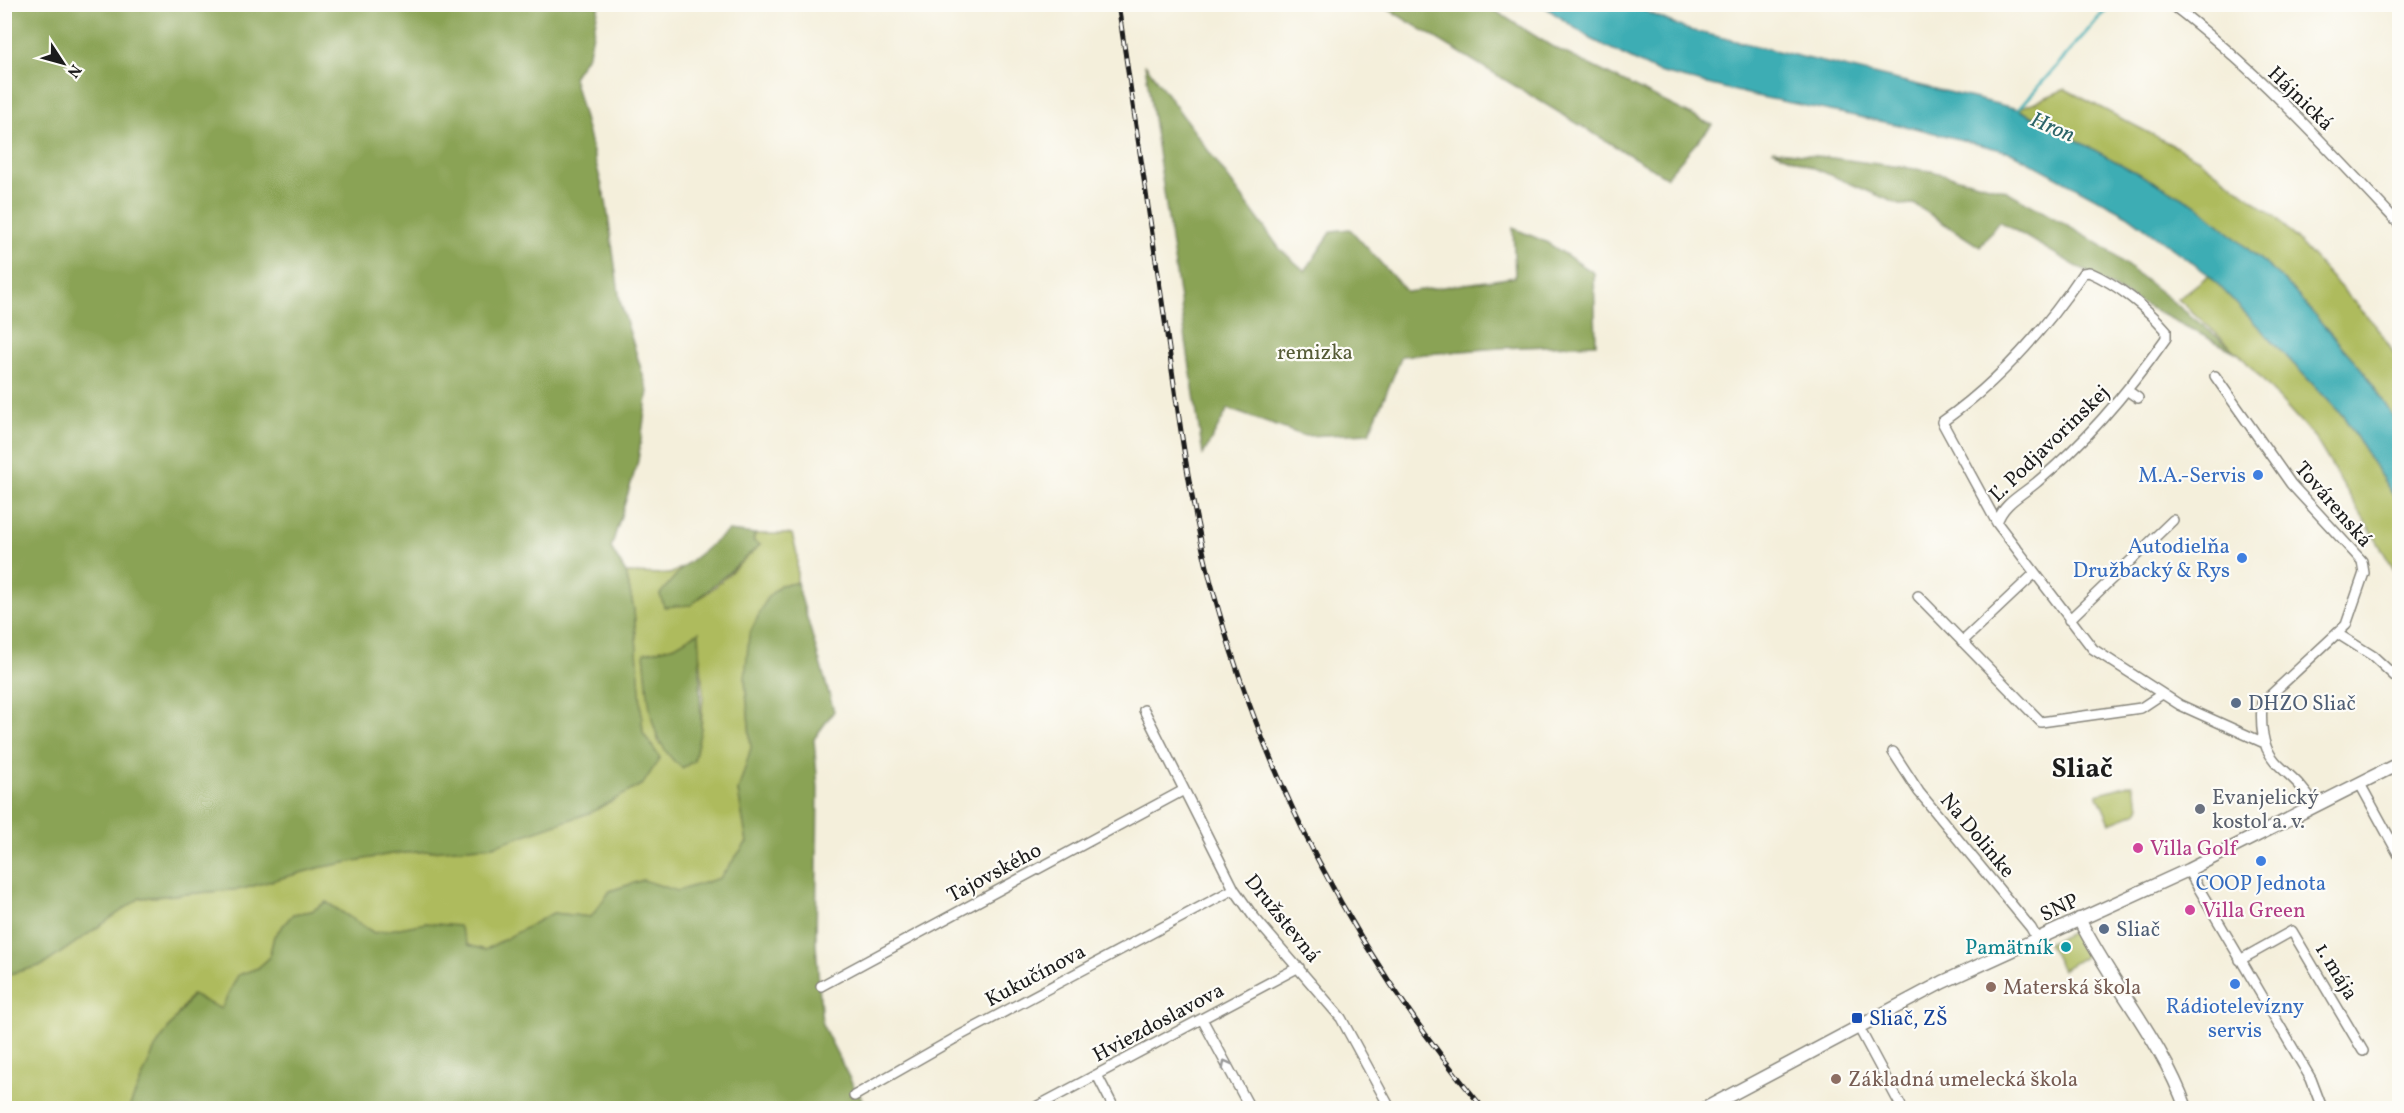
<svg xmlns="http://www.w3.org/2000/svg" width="2404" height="1113" font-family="Vollkorn,serif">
  <rect width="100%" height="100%" fill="#fdfcf7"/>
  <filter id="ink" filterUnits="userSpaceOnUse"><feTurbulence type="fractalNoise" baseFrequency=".0167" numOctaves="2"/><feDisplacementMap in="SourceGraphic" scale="12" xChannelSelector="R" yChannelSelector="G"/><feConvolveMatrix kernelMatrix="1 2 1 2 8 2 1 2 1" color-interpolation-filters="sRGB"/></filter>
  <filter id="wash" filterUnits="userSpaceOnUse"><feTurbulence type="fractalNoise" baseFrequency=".008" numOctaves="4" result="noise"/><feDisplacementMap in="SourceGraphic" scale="24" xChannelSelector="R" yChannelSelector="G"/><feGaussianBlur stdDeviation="1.35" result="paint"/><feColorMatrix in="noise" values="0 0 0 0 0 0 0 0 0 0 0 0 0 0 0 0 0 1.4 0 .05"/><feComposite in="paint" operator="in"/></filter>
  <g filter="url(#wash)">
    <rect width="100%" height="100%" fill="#f4efdb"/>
    <path fill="#aebb5d" stroke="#656c3c" stroke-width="1.5" fill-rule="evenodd" d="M2065 89 2199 159 2277 218 2376 326 2399 361V426L2365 373 2285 281 2197 205 2018 109Z
      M2209 275 2344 417 2399 505V578L2315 438 2239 354 2178 299Z
      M755 534H792L797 554V583L780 585 745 679 751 748 738 791 747 842 720 879 677 891 643 880 610 891 591 917 553 913 485 950 468 945 426 923 374 933 326 902 312 911 293 914 274 936 269 958 258 968 238 975 221 1009 191 995 155 1048 129 1108H5V975L43 965 140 898 242 889 318 868 391 854 493 846 660 758 643 733 634 610 626 573 670 574 683 567 660 595 691 605 716 586 760 545 753 541ZM699 632 703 695 701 729 659 744 651 710 644 654 676 646Z
      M2132 784 2140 805 2138 812 2110 823 2097 794Z
      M2072 932 2087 955 2062 970 2048 943Z"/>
    <path fill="#8aa354" stroke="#536038" stroke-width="1.5" d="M5 4 599 5 589 53 573 77 606 201 620 301 648 391 638 461 611 548 626 573 634 610 643 733 660 758 643 784 592 812 493 846 391 854 318 868 242 889 140 898 43 965 5 975Z
      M1381 5H1486L1551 46 1712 125 1666 177Z
      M1145 64 1280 249 1305 271 1332 231 1350 229 1407 292 1515 277 1513 228 1546 242 1594 273 1596 344 1499 348 1402 356 1369 433 1305 436 1228 409 1203 455Z
      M1772 150 1931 171 2005 190 2101 245 2239 354 2129 297 1999 221 1980 247 1914 204 1900 205Z
      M728 531 755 534 753 541 760 545 691 605 664 607 660 594 683 567Z
      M797 583 834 711 814 739 818 788 816 944 822 1024 853 1085 868 1108H129L155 1048 192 995 221 1009 238 975 258 968 269 958 274 936 293 914 312 911 326 902 374 933 426 923 459 926 468 945 485 950 553 913 591 917 610 891 643 880 677 891 720 878 747 842 738 791 751 748 745 679 749 635 767 598 780 585Z
      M699 632 701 729 694 761 682 768C646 740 649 696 644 653L675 646Z"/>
    <path fill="#3cadb4" stroke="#2c6468" stroke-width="1.5" d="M1542 5H1632L1686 29 2018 109 2197 205 2285 281 2365 373 2399 426V505L2344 417 2209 275 2127 215 2013 153 1919 129 1756 96 1658 72 1591 39Z"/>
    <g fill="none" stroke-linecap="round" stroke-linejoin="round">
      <path stroke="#3cadb4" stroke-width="3" d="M2017 111 2111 4"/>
    </g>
  </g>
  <g filter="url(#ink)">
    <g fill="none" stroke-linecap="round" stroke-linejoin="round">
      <defs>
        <path id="minor" d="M2171 4C2253 66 2330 150 2400 225
          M2215 376 2291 484 2362 561 2364 573 2346 625 2262 703C2257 771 2287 759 2315 806
          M2128 391 2138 398
          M1997 523C2003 503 2022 495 2037 482 2088 440 2128 392 2166 338V330C2146 307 2117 284 2089 272L2083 273C2044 331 2000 381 1942 422L1997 523 2093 649 2180 705 2262 742
          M1918 596 2041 722 2141 708 2162 694
          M2069 620 2173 520
          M2338 634 2373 656 2400 681
          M1962 642 2034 574
          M1144 710 1234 889 1253 916 1341 1018 1390 1108
          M1893 752 1919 792 2031 928 2037 939
          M2360 784 2400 857
          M2188 870 2311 1079 2322 1108
          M2240 960 2292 931 2363 1051
          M821 986 1184 790
          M1202 1019 1250 1108
          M1858 1026 1902 1108
          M1097 1075 1114 1108
          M854 1096 959 1036 1234 889
          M1034 1108 1299 967"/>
        <path id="tertiary" d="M2079 919C2112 985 2161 1039 2186 1108
          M1706 1108 1943 982 2188 870 2400 763"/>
      </defs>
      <use href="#minor" stroke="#88867c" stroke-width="12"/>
      <use href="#tertiary" stroke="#88867c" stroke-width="15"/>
      <use href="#minor" stroke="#fff" stroke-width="9"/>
      <use href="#tertiary" stroke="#fff" stroke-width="12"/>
      <defs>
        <path id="rail" d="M1118 4C1134 112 1150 220 1166 328 1178 412 1189 497 1210 579 1261 774 1355 955 1483 1108"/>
      </defs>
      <use href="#rail" stroke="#1c1c1c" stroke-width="5"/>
      <use href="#rail" stroke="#fdfcf7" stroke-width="3" stroke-dasharray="9" stroke-linecap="butt"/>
    </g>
    <defs><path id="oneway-chevron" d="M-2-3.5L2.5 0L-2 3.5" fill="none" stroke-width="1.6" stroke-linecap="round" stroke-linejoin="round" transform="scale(1.5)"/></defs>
    <use stroke="#999" href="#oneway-chevron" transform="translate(1226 1064) rotate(-118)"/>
  </g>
  <g fill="#3f7fe0" stroke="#fdfcf7" stroke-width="2">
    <circle cx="2258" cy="475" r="6"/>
    <circle cx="2242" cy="558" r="6"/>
    <circle cx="2261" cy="861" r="6"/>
    <circle cx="2235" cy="984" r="6"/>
  </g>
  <g fill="#5c6f8a" stroke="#fdfcf7" stroke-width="2">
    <circle cx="2236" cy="703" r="6"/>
    <circle cx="2104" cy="929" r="6"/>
  </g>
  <circle fill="#6b7280" stroke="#fdfcf7" stroke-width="2" cx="2200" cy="809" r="6"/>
  <g fill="#d1479c" stroke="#fdfcf7" stroke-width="2">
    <circle cx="2138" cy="848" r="6"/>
    <circle cx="2190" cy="910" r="6"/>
  </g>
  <circle fill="#0f9aa8" stroke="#fdfcf7" stroke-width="2" cx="2066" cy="947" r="6"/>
  <g fill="#8d6e63" stroke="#fdfcf7" stroke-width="2">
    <circle cx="1991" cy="987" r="6"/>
    <circle cx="1836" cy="1079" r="6"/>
  </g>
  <rect fill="#1a4fb4" stroke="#fdfcf7" stroke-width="2" x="1851" y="1012" width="12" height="12" rx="3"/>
  <g text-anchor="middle" stroke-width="4.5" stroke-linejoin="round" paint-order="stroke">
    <g font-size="21" fill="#1c1c1c" stroke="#fdfcf7">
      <text transform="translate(2301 98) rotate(44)" y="7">Hájnická</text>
      <text transform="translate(2049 443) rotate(-44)" y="7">Ľ. Podjavorinskej</text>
      <text transform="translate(2334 504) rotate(49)" y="7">Továrenská</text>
      <text transform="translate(1978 835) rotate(50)" y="7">Na Dolinke</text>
      <text transform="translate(994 872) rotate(-28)" y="7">Tajovského</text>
      <text transform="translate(2059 907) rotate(-25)" y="7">SNP</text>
      <text transform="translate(1283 918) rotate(51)" y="7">Družstevná</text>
      <text transform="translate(2337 971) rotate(59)" y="7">1. mája</text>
      <text transform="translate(1035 975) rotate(-28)" y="7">Kukučínova</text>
      <text transform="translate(1158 1022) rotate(-28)" y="7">Hviezdoslavova</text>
    </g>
    <g font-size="21" fill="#565c36" stroke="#fdfcf7">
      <text x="1315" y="359">remizka</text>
    </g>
    <g font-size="21" fill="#366cbe" stroke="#fdfcf7" text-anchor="end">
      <text x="2246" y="482">M.A.-Servis</text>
      <text x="2230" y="553">Autodielňa<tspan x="2230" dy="24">Družbacký &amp; Rys</tspan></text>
      <text x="2261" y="890" text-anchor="middle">COOP Jednota</text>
      <text x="2235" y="1013" text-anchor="middle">Rádiotelevízny<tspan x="2235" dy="24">servis</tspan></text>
    </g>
    <g font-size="21" fill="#4e5e75" stroke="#fdfcf7" text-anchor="start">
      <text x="2248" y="710">DHZO Sliač</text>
      <text x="2116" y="936">Sliač</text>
    </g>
    <g font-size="21" fill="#5b616d" stroke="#fdfcf7" text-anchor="start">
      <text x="2212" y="804">Evanjelický<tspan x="2212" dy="24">kostol a. v.</tspan></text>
    </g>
    <g font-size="21" fill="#b23c85" stroke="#fdfcf7" text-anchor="start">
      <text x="2150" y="855">Villa Golf</text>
      <text x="2202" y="917">Villa Green</text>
    </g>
    <g font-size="21" fill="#0d838f" stroke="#fdfcf7" text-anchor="end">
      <text x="2054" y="954">Pamätník</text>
    </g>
    <g font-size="21" fill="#785e54" stroke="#fdfcf7" text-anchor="start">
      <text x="2003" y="994">Materská škola</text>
      <text x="1848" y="1086">Základná umelecká škola</text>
    </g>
    <g font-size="21" fill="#164399" stroke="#fdfcf7" text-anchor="start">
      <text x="1869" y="1025">Sliač, ZŠ</text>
    </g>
    <g font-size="22" font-style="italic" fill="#2c6468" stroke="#fdfcf7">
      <text transform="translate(2053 126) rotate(23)" y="8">Hron</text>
    </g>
    <g font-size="27" font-weight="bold" fill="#1c1c1c" stroke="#fdfcf7">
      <text x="2082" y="777">Sliač</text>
    </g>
  </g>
  <rect width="2404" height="1113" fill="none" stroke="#fdfcf7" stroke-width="24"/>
  <g transform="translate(63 63) rotate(126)" stroke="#fdfcf7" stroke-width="4.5" paint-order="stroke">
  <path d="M0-4.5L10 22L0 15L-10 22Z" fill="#1c1c1c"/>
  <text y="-9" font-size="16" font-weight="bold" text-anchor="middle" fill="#1c1c1c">N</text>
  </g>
</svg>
